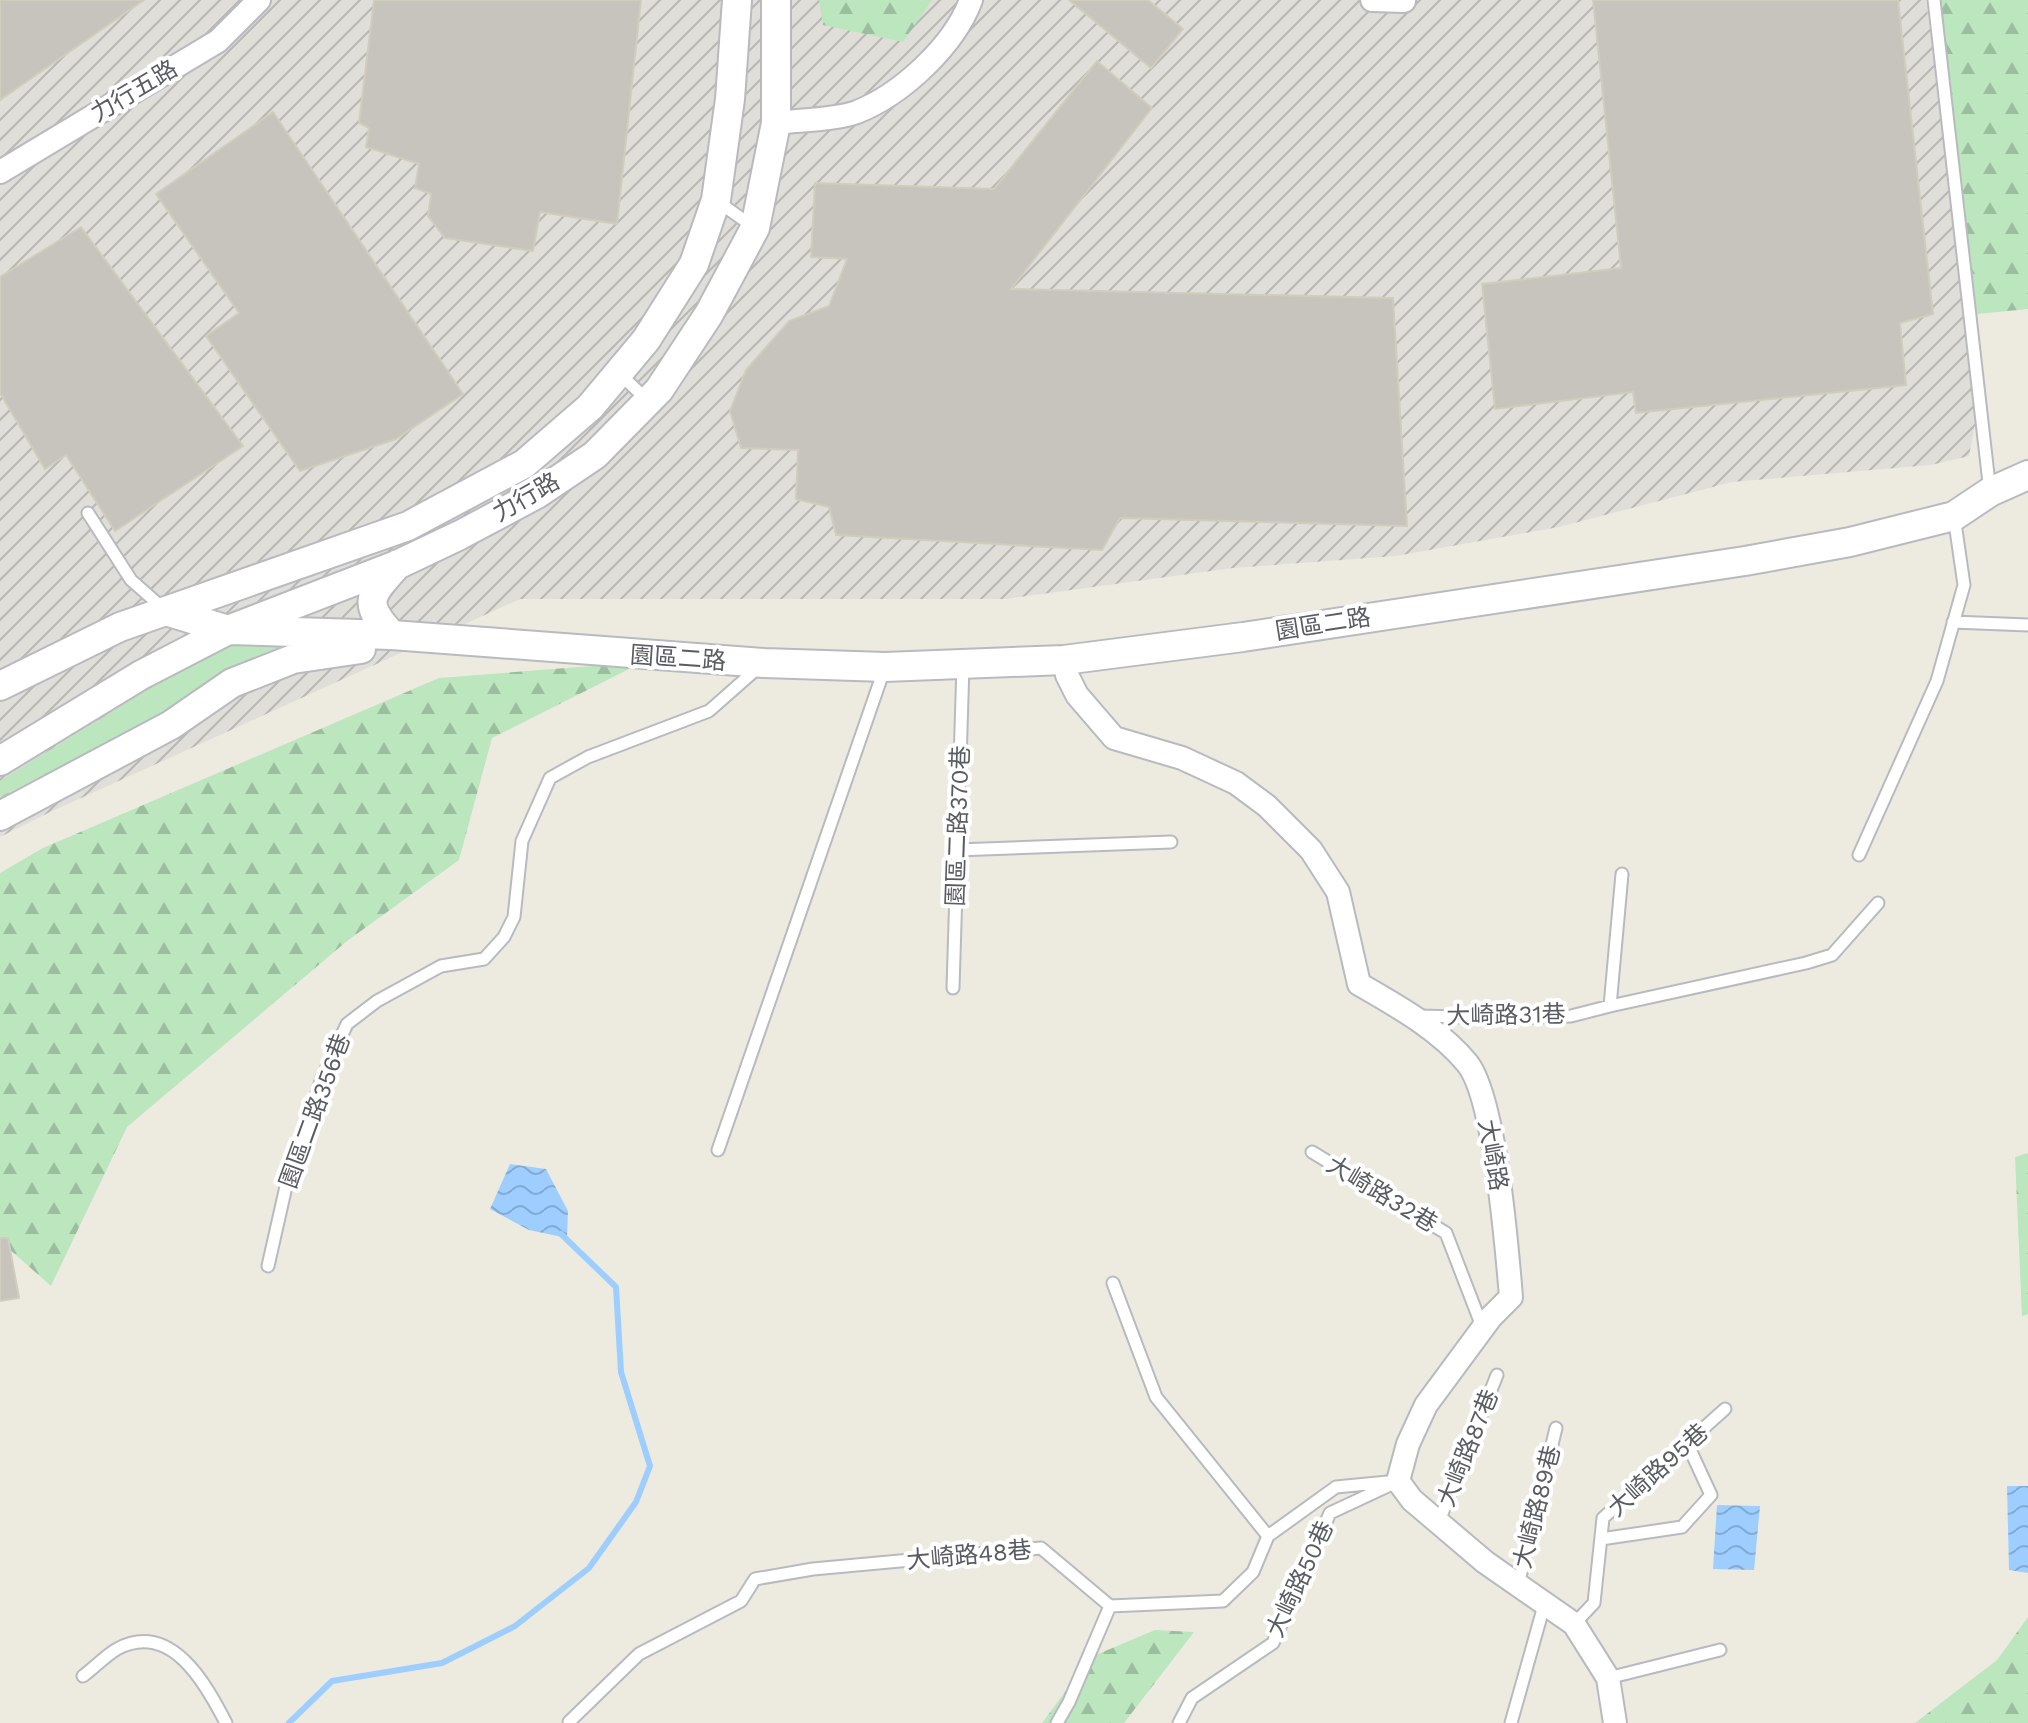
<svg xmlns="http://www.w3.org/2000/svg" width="2028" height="1723" font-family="'Work Sans','Noto Sans TC',sans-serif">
  <defs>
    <pattern id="industrial-furrows" width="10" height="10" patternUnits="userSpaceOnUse" patternTransform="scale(2)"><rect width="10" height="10" fill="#e0ded8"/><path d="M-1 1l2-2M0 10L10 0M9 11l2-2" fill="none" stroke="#b9b7b3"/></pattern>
    <pattern id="forest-firs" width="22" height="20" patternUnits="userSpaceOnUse" patternTransform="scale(2)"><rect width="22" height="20" fill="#bbe6be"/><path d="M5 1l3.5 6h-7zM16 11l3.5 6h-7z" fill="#9bbe9e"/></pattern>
    <pattern id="water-waves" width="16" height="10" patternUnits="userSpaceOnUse" patternTransform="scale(2)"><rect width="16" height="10" fill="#9dceff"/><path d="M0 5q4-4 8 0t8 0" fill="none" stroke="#83aad2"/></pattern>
  </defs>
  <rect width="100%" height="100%" fill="#edebe0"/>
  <path fill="url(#industrial-furrows)" d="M0 0H1926L1964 289 1976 420 1969 456 1931 465 1732 482 1559 527 1396 556 1233 568 1005 599H520L48 813 0 837Z"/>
  <path fill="#bbe6be" d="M228 640 306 641 0 797V781Z"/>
  <path fill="url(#forest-firs)" d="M819 0H932L903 42 823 25Z
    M1941 0H2028V309L1977 314Z
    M643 662 492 738 459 860 347 941 127 1127 51 1286 0 1241V873L43 848 439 678Z
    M2028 1153V1314L2022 1316 2015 1157Z
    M2028 1617V1723H1915L1997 1660Z
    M1155 1630 1194 1632 1124 1723H1042L1091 1657Z"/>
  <path fill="url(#water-waves)" d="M510 1164 546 1169 568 1211 567 1238 529 1230 490 1209Z
    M2007 1486H2028V1573L2009 1570Z
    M1717 1505 1760 1506 1754 1570 1713 1569Z"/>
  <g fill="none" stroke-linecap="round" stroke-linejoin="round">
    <path stroke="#9dceff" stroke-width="6" d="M289 1723 332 1681 442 1663 515 1626 589 1568 636 1502 650 1466 621 1372 616 1287 561 1234"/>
  </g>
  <path fill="#c7c4bd" stroke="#d1cdbe" stroke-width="2" d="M0 0H144L0 100Z
    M374 0H641L617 224 540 212 533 251 445 238 428 216 431 194 415 188 419 164 366 147 369 128 359 123Z
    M1069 0H1148L1183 29 1151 68Z
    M1593 0H1898L1933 314 1900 323 1906 385 1636 413 1633 392 1495 409 1482 284 1621 268Z
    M1097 61 1152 108 1011 289 1393 298 1407 526 1120 518 1102 550 836 535 829 507 796 499 798 450 741 448 730 411 746 370 789 321 829 306 847 259 811 257 815 183 994 189Z
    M273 112 463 394 396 439 300 471 206 336 239 313 156 194Z
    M81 227 243 446 115 531 66 455 45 469 0 393V277Z
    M0 1238H8L19 1298 0 1301Z"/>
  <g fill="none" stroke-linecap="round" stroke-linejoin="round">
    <defs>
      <path id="service" d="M1934 0 1990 492
        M717 201 755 228
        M619 373 647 400
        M88 513 131 580 165 610
        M1953 622 2028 625
        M957 850 1171 842
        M1859 855 1937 681 1964 585 1954 516
        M953 988 963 665
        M1610 1006 1806 963 1832 955 1878 903
        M1417 1016 1509 1018 1571 1016 1610 1006 1622 874
        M718 1150 885 667
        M1312 1152 1446 1233 1483 1329
        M268 1266 287 1182 322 1078 347 1024 377 1001 441 966 484 959 504 937 514 917 522 841 550 778 588 757 709 711 760 666
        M1113 1283 1156 1397 1268 1536
        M1439 1521 1497 1375
        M1601 1539 1682 1527 1711 1495 1687 1443
        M1518 1585 1556 1428
        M1574 1624 1594 1603 1603 1518 1725 1409
        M83 1676C94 1668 105 1656 117 1649 171 1620 206 1684 226 1723
        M1608 1678 1720 1650
        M569 1722 639 1654 741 1601 755 1579 813 1569 1041 1548 1110 1606 1223 1601 1253 1572 1268 1536 1336 1487 1398 1481
        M1057 1723 1069 1702 1110 1606
        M1179 1723 1192 1698 1273 1643 1330 1513 1390 1485
        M1511 1723 1545 1602"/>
      <path id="minor" d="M1372 0 1404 1
        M776 123C799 120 835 120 857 112 902 94 954 46 971 0
        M0 172 218 41 259 0
        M1064 660 1067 675 1077 695 1114 738 1182 758 1236 783 1267 806 1311 850 1338 892 1359 984C1397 1006 1439 1029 1467 1063 1495 1097 1507 1249 1511 1297L1491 1317 1426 1405 1408 1444 1398 1481 1412 1500 1485 1562 1574 1624 1608 1678 1615 1723"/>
      <path id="tertiary" d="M166 611 228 630 392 635 764 663 885 667 1064 660 1243 637 1745 561 1850 542 1954 516 1990 492 2028 475
        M392 635C361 602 370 595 398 564
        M0 686 120 627 408 526 524 464 590 407 646 340 694 264 716 200 730 99 737 0
        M0 761 141 675 228 630 399 564 460 535 537 494 595 455 659 390 709 314 755 228 776 123V0
        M0 816 171 725 232 683 293 659 361 649"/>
    </defs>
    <use href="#service" stroke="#b8bac0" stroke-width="15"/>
    <use href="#minor" stroke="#b8bac0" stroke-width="26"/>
    <use href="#tertiary" stroke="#b8bac0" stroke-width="32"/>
    <use href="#service" stroke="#fff" stroke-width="11"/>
    <use href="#minor" stroke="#fff" stroke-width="22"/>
    <use href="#tertiary" stroke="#fff" stroke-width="28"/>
  </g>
  <g text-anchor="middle" stroke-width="8" stroke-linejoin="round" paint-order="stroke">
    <g font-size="24" fill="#595c62" stroke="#fff">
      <text transform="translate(134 91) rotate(-31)" y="8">力行五路</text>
      <text transform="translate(526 497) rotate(-30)" y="8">力行路</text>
      <text transform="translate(1323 624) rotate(-9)" y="8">園區二路</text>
      <text transform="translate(678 658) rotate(4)" y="8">園區二路</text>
      <text transform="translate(958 826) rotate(-88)" y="8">園區二路370巷</text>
      <text transform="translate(1506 1015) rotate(-1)" y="8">大崎路31巷</text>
      <text transform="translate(315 1111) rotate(-70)" y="8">園區二路356巷</text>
      <text transform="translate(1493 1155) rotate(80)" y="8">大崎路</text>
      <text transform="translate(1382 1194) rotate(31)" y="8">大崎路32巷</text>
      <text transform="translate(1468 1448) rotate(-68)" y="8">大崎路87巷</text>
      <text transform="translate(1658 1470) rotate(-42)" y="8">大崎路95巷</text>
      <text transform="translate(1537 1507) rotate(-76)" y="8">大崎路89巷</text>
      <text transform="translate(969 1555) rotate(-5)" y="8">大崎路48巷</text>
      <text transform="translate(1300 1579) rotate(-65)" y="8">大崎路50巷</text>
    </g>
  </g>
</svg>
